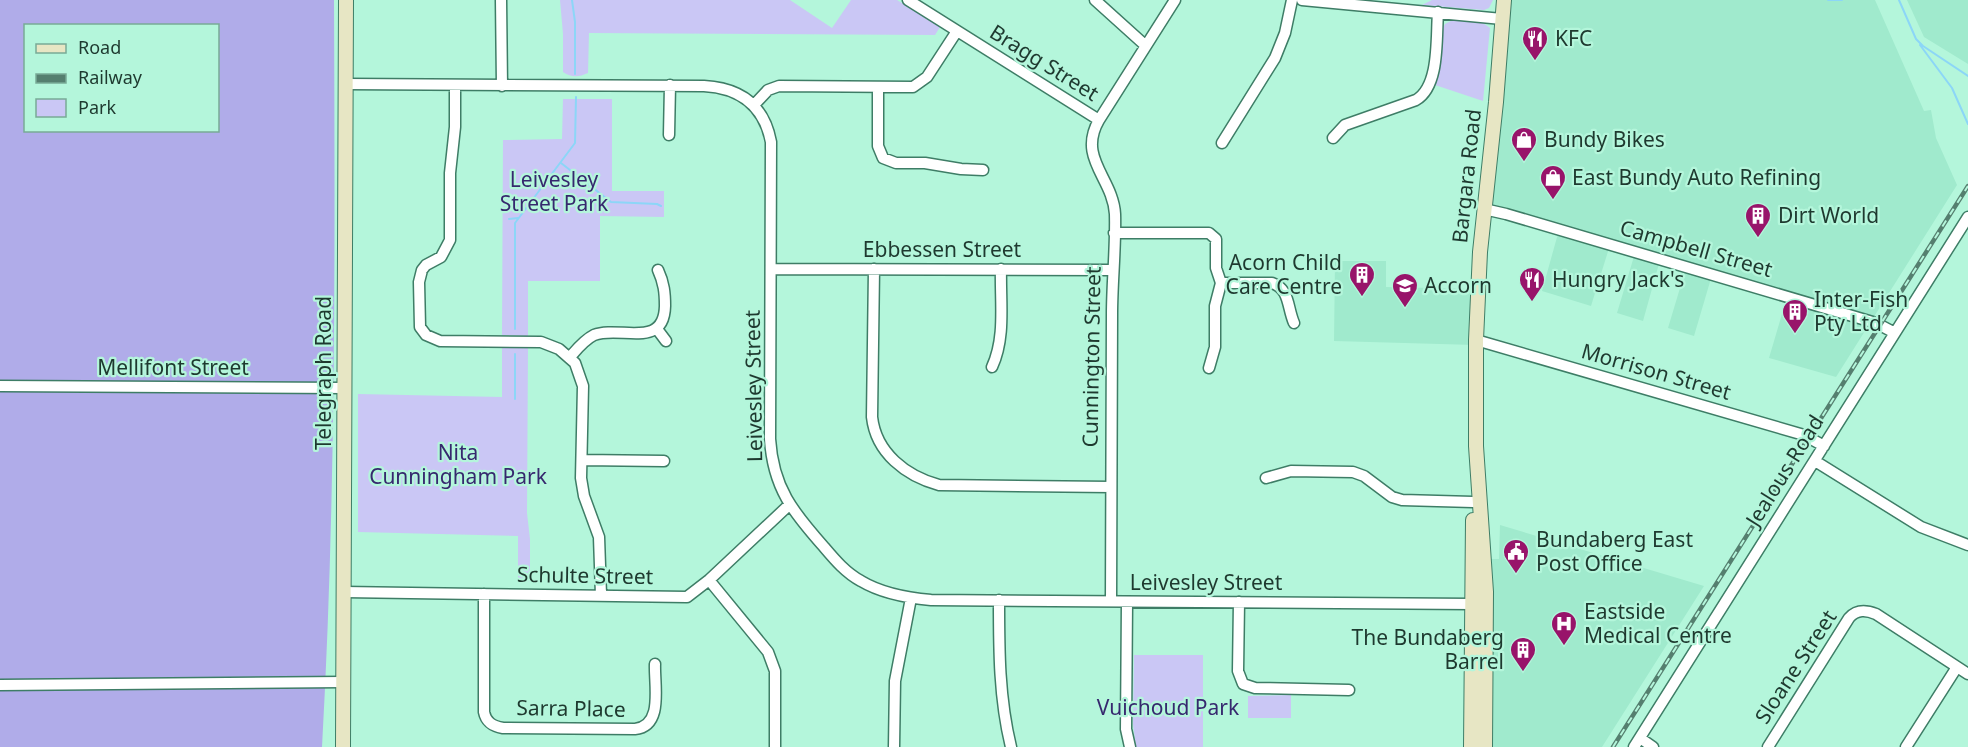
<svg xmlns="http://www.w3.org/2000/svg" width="1968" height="747" font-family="'Noto Sans',sans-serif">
  <rect width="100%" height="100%" fill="#b4f6db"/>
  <path fill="#a0eacd" d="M1505 0H1875L1924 111 1931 110 1936 138 1957 185 1836 377 1769 358 1787 297 1712 275 1694 336 1668 328 1686 268 1660 260 1643 321 1617 313 1635 253 1610 245 1591 306 1542 291 1559 230 1484 210Z
    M1907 0H1968V64L1924 37Z
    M1335 261H1386V287L1477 289 1475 345 1334 341Z
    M1500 525 1704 586 1602 747H1475L1480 559H1499Z"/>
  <path fill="#cac7f5" d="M560 0H790L832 28 851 0H897L940 27 935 35 589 33 588 73C579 77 572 78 563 72V34Z
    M1432 0H1493L1489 8 1484 10 1422 5Z
    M1453 20 1483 23 1490 28 1483 101 1435 85 1441 32 1445 24Z
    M563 99H612V191H664V217L600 216V281H528V336L502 335 503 140 562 139Z
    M502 346 528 347 527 513 530 539V582H518V536L358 532V394L502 397Z
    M1134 655H1203V747H1136L1133 724Z
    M1291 695V718H1248V696Z"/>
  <path fill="#b0ace9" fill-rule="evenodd" d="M0 0H334C335 249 336 498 322 747H0ZM26 26H218V130H26Z"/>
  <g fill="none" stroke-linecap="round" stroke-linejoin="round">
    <path stroke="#8cd6f7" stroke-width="2" d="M572 0 575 22V74
      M1828 0H1842
      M1899 0 1916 39 1923 46 1968 76
      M1920 45 1952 88 1968 124
      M561 163 611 202 657 204 661 206
      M509 219 518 218
      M515 329V223L575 143 576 97
      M515 399V354"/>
    <defs>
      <path id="street" d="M501 0 502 86
        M908 0 1099 120
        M1095 0 1146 46
        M1302 0 1502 19
        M346 84 704 86C740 88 764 105 771 142L770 439C773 488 793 512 824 547 835 560 846 573 861 581 881 593 908 598 931 600L1473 604
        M455 85V127L450 173V240L441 257 426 265 422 270 419 282 420 327 426 335 440 341 541 342 559 349 575 363 583 386 581 478 584 496 599 537 601 595
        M878 87V146L883 158 896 163H925L961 169 983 170
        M754 105 768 90 779 86 913 87 927 77 957 31
        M669 135 670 85
        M1333 138 1345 125 1416 100C1440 86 1436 38 1438 12
        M1222 143 1275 58 1285 33 1292 0
        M1484 209 1506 214 1876 323 1895 333
        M1114 233H1209L1216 239V268L1221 283
        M772 269 1112 270
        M874 269 872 417C876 453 906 476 939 485L1111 487
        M1221 283H1272C1290 289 1287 307 1294 323
        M657 329 666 341
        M1476 340 1804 435 1824 446
        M570 357C577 349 584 340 594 335 619 325 664 350 665 306 665 293 664 283 658 270
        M992 367C1006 337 1000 301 1001 269
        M1209 368 1215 347V306L1221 283
        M0 386 345 388
        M582 460 664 461
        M1815 461 1921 527 1968 545
        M1266 478 1291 471 1353 472 1364 476 1392 497 1402 500 1473 502
        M709 580 768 652 775 671V747
        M344 592 687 597 709 580 789 505
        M484 594V712C486 722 492 726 503 728L635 729C664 726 654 685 655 664
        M999 600C999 650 999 698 1011 747
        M1111 601C1111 506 1111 410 1112 314 1112 282 1116 246 1115 214 1113 178 1077 158 1099 120L1175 0
        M1127 602 1126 729 1130 747
        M1239 602 1238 671 1243 684 1255 688 1349 690
        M0 685 343 682
        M1640 738 1653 747
        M894 747 895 681 911 598
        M1634 747 1968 217
        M1768 747 1849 618C1857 609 1866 610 1876 614L1968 674
        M1906 747 1957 667"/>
      <path id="secondary" d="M343 747 346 0
        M1471 747 1473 520
        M1485 747 1486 592 1476 446V340L1480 252 1496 102 1504 0"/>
    </defs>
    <use href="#street" stroke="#3e7d66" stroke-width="13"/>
    <use href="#secondary" stroke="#3e7d66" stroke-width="16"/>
    <use href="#street" stroke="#fff" stroke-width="10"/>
    <use href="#secondary" stroke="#e7e6c4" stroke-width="14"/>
    <defs>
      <path id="rail" d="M1613 747 1968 186"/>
    </defs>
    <use href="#rail" stroke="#557f6f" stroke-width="4.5"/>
    <use href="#rail" stroke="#b4f6db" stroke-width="2" stroke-dasharray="7" stroke-linecap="butt"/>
  </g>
  <defs>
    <symbol id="restaurant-pin" viewBox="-11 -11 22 30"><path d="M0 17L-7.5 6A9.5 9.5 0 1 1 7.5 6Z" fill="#98146a" stroke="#b4f6db"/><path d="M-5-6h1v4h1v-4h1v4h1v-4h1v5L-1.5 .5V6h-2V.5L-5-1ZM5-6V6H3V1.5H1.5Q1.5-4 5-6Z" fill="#fff"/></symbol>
    <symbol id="shop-pin" viewBox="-11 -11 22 30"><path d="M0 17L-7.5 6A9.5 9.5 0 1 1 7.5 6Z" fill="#98146a" stroke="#b4f6db"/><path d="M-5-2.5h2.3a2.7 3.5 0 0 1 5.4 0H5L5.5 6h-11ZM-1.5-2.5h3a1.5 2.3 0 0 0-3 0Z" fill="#fff"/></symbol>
    <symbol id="building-pin" viewBox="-11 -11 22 30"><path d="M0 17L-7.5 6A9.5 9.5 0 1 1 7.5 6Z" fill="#98146a" stroke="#b4f6db"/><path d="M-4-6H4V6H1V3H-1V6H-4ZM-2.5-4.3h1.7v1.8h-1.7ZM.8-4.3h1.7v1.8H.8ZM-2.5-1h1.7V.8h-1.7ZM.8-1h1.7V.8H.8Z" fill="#fff"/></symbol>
    <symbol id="school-pin" viewBox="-11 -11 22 30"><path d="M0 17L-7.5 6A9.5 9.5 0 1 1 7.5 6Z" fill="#98146a" stroke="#b4f6db"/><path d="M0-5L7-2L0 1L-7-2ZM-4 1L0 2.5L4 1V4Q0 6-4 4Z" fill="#fff"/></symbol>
    <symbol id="civic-pin" viewBox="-11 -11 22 30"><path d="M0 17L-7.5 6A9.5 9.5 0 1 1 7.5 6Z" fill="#98146a" stroke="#b4f6db"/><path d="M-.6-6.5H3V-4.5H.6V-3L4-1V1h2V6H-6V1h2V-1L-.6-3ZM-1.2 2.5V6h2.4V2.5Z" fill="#fff"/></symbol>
    <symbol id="hospital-pin" viewBox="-11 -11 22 30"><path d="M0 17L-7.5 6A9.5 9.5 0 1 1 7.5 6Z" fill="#98146a" stroke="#b4f6db"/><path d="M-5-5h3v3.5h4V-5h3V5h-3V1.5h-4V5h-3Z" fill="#fff"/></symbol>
  </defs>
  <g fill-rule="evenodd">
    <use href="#restaurant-pin" x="1520" y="24" width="30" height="40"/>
    <use href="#shop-pin" x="1509" y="125" width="30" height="40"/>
    <use href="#shop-pin" x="1538" y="163" width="30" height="40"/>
    <use href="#building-pin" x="1743" y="201" width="30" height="40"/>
    <use href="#building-pin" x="1347" y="260" width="30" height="40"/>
    <use href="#restaurant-pin" x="1517" y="265" width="30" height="40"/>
    <use href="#school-pin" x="1390" y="271" width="30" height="40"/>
    <use href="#building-pin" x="1780" y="297" width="30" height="40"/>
    <use href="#civic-pin" x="1501" y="537" width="30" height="40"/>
    <use href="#hospital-pin" x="1549" y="609" width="30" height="40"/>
    <use href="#building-pin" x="1508" y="635" width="30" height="40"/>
  </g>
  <g text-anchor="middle" stroke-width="4.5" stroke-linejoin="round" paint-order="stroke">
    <g font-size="21" fill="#1e392f" stroke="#b4f6db" text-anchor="start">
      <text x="1555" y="46">KFC</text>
      <text x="1544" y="147">Bundy Bikes</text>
      <text x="1572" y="185">East Bundy Auto Refining</text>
      <text x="1778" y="223">Dirt World</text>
      <text x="1342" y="270" text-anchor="end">Acorn Child<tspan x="1342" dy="24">Care Centre</tspan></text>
      <text x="1552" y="287">Hungry Jack's</text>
      <text x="1424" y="293">Accorn</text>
      <text x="1814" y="307">Inter-Fish<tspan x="1814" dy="24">Pty Ltd</tspan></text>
      <text x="1536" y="547">Bundaberg East<tspan x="1536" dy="24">Post Office</tspan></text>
      <text x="1584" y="619">Eastside<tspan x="1584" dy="24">Medical Centre</tspan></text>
      <text x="1504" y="645" text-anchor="end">The Bundaberg<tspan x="1504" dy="24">Barrel</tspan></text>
    </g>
    <g font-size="21" fill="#1e392f" stroke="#b4f6db">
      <text transform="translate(1044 63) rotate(32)" y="7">Bragg Street</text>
      <text transform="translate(1467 176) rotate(-84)" y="7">Bargara Road</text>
      <text transform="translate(1696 249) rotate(16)" y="7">Campbell Street</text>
      <text x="942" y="257">Ebbessen Street</text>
      <text transform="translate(1092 357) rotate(-89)" y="7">Cunnington Street</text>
      <text x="173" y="375">Mellifont Street</text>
      <text transform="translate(1656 372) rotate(16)" y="7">Morrison Street</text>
      <text transform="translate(324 373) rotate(-90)" y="7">Telegraph Road</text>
      <text transform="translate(754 386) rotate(-91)" y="7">Leivesley Street</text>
      <text transform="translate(1785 471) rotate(-58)" y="7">Jealous Road</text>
      <text transform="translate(585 576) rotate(1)" y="7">Schulte Street</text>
      <text x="1206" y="590">Leivesley Street</text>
      <text transform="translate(1796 667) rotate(-57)" y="7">Sloane Street</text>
      <text transform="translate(571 709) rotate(1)" y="7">Sarra Place</text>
    </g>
    <g font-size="21" fill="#36286e" stroke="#b4f6db">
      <text x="554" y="187">Leivesley<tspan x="554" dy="24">Street Park</tspan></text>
      <text x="458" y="460">Nita<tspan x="458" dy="24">Cunningham Park</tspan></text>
      <text x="1168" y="715">Vuichoud Park</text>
    </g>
  </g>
  <rect x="24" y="24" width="195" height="108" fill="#b4f6db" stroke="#78aa96" stroke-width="1.5"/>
  <rect x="36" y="44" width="30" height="9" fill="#e7e6c4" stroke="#78aa96" stroke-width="1.5"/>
  <text x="78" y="54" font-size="18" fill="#1e392f">Road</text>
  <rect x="36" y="74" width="30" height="9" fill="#557f6f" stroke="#78aa96" stroke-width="1.5"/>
  <text x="78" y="84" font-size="18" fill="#1e392f">Railway</text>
  <rect x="36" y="99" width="30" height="18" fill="#cac7f5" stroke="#78aa96" stroke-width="1.5"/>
  <text x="78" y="114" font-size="18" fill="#1e392f">Park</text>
</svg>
